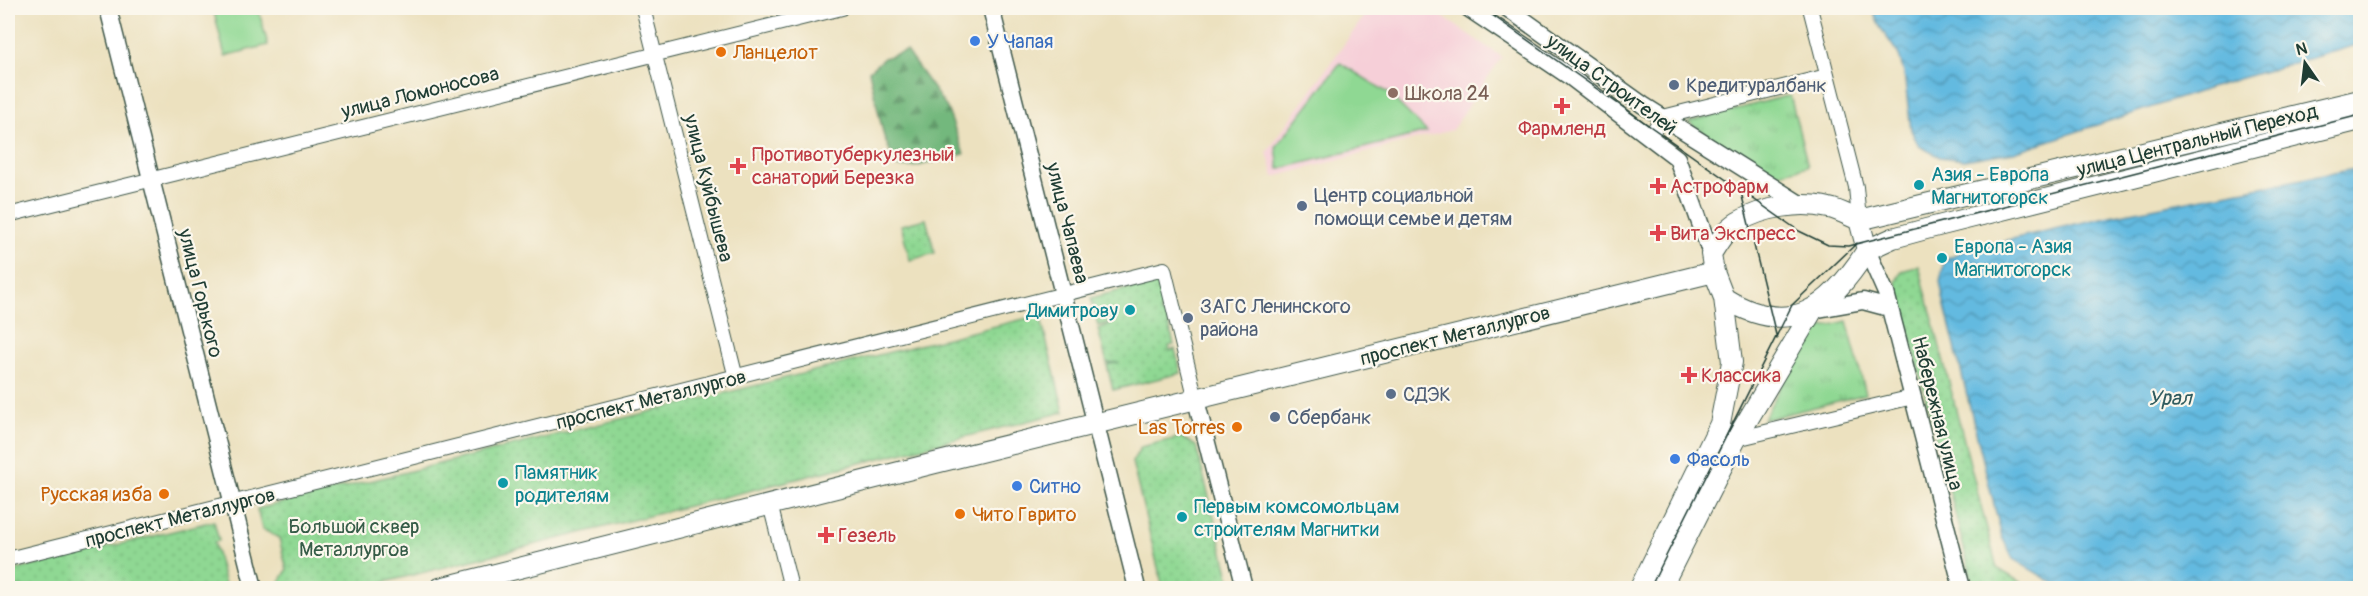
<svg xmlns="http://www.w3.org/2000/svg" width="2368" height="596" font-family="Pangolin,sans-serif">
  <defs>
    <pattern id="grass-tufts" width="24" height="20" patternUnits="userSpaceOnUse" patternTransform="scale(1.5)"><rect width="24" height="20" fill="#8fd893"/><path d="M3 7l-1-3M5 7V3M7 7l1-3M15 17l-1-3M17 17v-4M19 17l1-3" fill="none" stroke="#7bba7f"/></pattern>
    <pattern id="forest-firs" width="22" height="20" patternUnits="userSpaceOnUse" patternTransform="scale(1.5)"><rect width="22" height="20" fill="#73b87d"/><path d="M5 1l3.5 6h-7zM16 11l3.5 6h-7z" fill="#5e9767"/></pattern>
    <pattern id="park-dots" width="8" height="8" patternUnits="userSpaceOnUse" patternTransform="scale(1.5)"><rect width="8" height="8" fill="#8fd893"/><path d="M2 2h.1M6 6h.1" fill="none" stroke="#7bba7f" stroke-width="1.8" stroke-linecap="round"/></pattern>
    <pattern id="water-waves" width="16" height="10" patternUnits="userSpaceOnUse" patternTransform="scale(1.5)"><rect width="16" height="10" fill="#63bae0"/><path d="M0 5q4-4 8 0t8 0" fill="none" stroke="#5198b6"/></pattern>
  </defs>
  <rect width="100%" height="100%" fill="#fbf7ec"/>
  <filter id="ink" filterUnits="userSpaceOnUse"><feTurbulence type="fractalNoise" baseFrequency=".0167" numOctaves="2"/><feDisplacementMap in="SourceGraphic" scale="12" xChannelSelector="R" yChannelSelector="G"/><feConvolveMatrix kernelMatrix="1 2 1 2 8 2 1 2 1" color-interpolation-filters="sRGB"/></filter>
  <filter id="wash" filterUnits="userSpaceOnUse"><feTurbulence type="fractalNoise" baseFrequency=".008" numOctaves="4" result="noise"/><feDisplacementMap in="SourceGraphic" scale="24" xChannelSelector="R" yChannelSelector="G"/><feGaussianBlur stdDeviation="1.35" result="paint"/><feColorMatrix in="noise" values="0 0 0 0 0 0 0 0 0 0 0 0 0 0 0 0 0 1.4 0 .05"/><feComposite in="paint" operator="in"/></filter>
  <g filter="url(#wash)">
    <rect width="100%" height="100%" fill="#ece1bf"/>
    <path fill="#f6cfd8" d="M1370 8H1430L1502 57 1452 130 1274 177 1267 152Z"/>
    <path fill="url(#grass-tufts)" stroke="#578a64" stroke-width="1.5" d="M1790 95 1808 166 1769 176 1688 122Z
      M1847 321 1866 394 1763 420 1809 331Z"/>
    <path fill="url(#forest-firs)" stroke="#497a58" stroke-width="1.5" d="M906 51 947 108 964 154 914 167H897L884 137 869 71 884 58Z"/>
    <path fill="url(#park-dots)" stroke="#578a64" stroke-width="1.5" d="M926 219 935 253 910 260 901 225Z
      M1919 266 1997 568 2030 588H1974L1896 281 1902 271Z
      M1158 281 1165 309 1160 310 1161 314 1166 313 1174 345 1169 346 1170 351 1175 349 1181 373 1113 390 1107 365 1119 362 1107 363 1098 329 1110 325 1109 323 1098 326 1091 298Z
      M1040 315 1064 412 361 588H279L278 585 287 570 279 538 262 529 257 509Z
      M1181 437 1196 446 1232 588H1163L1132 462 1141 447Z
      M214 521 219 541 214 542 226 588H8V572Z"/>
    <path fill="#8fd893" stroke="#578a64" stroke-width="1.5" d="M213 8H258L268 45 225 56Z
      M1340 63 1387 92 1427 132 1279 169 1276 147Z"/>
    <path fill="url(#water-waves)" stroke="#417c8a" stroke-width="1.5" d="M1872 8H2360V44L2238 79 2014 152 1964 160 1940 157 1919 146 1911 130 1904 73 1899 55 1880 27Z
      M2360 168V588H2062L2013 559 2002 537 1944 302 1940 281 1945 259 1965 250 2110 216Z"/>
  </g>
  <g filter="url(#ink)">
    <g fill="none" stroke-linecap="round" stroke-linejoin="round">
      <defs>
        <path id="minor" d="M643 8 736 378
          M1810 8 1856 187 1859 220
          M1649 137 1663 117 1827 76
          M8 215 842 8
          M1736 439 1913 397
          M770 504 791 588
          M8 559 1164 269 1196 400"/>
        <path id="tertiary" d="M108 8 254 588
          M991 8 1137 588
          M1468 8 1569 76 1677 158 1711 254
          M1507 8 1643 105 1800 204
          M1867 250 1886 293 1962 588
          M1813 310 1863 301 1889 308
          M1196 400 1244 588"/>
        <path id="secondary" d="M1859 220 2360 100
          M1867 250 1893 238 1926 229 2360 120
          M1724 298C1791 339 1829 309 1867 250L1859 220
          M440 588 931 464 1714 272
          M1640 588 1720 424 1732 362 1724 298 1714 272 1711 254C1718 243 1726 229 1738 222 1763 207 1801 201 1829 208 1839 210 1849 216 1859 220
          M1661 588 1734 443 1813 310"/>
      </defs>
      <use href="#minor" stroke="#3e5649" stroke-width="16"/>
      <use href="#tertiary" stroke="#3e5649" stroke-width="19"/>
      <use href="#secondary" stroke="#3e5649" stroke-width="22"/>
      <use href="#minor" stroke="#fff" stroke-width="14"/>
      <use href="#tertiary" stroke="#fff" stroke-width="16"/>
      <use href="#secondary" stroke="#fff" stroke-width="20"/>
      <path stroke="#1f3d34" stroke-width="1.5" d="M1482 8 1799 231 1828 245 1848 246 2360 115
        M1740 188 1777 339
        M1650 588 1792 305 1857 243"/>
    </g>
  </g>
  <g fill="#3f7fe0" stroke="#fbf7ec" stroke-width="2">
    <circle cx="975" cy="41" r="6"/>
    <circle cx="1675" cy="459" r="6"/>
    <circle cx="1017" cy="486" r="6"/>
  </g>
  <g fill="#e8710a" stroke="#fbf7ec" stroke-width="2">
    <circle cx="721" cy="52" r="6"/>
    <circle cx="1237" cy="427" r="6"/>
    <circle cx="164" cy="494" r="6"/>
    <circle cx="960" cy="514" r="6"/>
  </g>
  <g fill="#5c6f8a" stroke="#fbf7ec" stroke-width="2">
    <circle cx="1674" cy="85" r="6"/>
    <circle cx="1302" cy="206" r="6"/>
    <circle cx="1188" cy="318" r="6"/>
    <circle cx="1391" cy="394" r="6"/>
    <circle cx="1275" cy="417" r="6"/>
  </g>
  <circle fill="#8d6e63" stroke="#fbf7ec" stroke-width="2" cx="1393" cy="93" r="6"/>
  <g fill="#e0444e" stroke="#fbf7ec" stroke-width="2">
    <path d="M1559 97h6v6h6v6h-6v6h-6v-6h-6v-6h6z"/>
    <path d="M735 157h6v6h6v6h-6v6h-6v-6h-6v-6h6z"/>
    <path d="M1655 177h6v6h6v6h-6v6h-6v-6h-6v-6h6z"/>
    <path d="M1655 224h6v6h6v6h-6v6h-6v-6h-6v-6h6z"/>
    <path d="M1686 366h6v6h6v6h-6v6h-6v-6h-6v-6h6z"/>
    <path d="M823 526h6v6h6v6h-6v6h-6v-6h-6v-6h6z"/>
  </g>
  <g fill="#0f9aa8" stroke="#fbf7ec" stroke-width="2">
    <circle cx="1919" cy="185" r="6"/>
    <circle cx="1942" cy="258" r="6"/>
    <circle cx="1130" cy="310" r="6"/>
    <circle cx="503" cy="483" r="6"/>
    <circle cx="1182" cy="517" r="6"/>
  </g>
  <g text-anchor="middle" stroke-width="4.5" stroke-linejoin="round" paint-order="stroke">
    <g font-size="20" fill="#366cbe" stroke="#fbf7ec" text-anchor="start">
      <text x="987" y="48">У Чапая</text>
      <text x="1687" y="466">Фасоль</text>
      <text x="1029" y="493">Ситно</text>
    </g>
    <g font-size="20" fill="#c56008" stroke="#fbf7ec" text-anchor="start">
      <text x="733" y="59">Ланцелот</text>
      <text x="1225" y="434" text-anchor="end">Las Torres</text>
      <text x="152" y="501" text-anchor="end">Русская изба</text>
      <text x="972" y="521">Чито Гврито</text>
    </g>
    <g font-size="20" fill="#1f3d34" stroke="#fbf7ec">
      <text transform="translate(1612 84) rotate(36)" y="7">улица Строителей</text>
      <text transform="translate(420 92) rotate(-14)" y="7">улица Ломоносова</text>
      <text transform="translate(2197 140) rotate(-14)" y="7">улица Центральный Переход</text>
      <text transform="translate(709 188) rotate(76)" y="7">улица Куйбышева</text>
      <text transform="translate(1068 223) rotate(76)" y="7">улица Чапаева</text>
      <text transform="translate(201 293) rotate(76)" y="7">улица Горького</text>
      <text transform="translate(1455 335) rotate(-14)" y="7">проспект Металлургов</text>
      <text transform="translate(651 399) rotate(-14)" y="7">проспект Металлургов</text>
      <text transform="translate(1938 413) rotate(76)" y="7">Набережная улица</text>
      <text transform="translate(180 517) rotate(-14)" y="7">проспект Металлургов</text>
    </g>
    <g font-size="20" fill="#4e5e75" stroke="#fbf7ec" text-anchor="start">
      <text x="1686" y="92">Кредитуралбанк</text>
      <text x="1314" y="202">Центр социальной<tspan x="1314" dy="23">помощи семье и детям</tspan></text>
      <text x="1200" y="313">ЗАГС Ленинского<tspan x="1200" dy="23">района</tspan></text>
      <text x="1403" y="401">СДЭК</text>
      <text x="1287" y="424">Сбербанк</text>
    </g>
    <g font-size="20" fill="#785e54" stroke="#fbf7ec" text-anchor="start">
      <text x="1405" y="100">Школа 24</text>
    </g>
    <g font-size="20" fill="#be3a42" stroke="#fbf7ec" text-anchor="start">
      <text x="1562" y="135" text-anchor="middle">Фармленд</text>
      <text x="752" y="161">Противотуберкулезный<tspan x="752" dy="23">санаторий Березка</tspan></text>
      <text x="1670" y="193">Астрофарм</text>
      <text x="1670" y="240">Вита Экспресс</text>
      <text x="1701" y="382">Классика</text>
      <text x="838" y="542">Гезель</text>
    </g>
    <g font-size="20" fill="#0d838f" stroke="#fbf7ec" text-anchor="start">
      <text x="1931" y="181">Азия - Европа<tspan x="1931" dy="23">Магнитогорск</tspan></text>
      <text x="1954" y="253">Европа - Азия<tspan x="1954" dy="23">Магнитогорск</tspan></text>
      <text x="1118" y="317" text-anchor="end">Димитрову</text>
      <text x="515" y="479">Памятник<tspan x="515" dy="23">родителям</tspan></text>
      <text x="1194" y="513">Первым комсомольцам<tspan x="1194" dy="23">строителям Магнитки</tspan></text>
    </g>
    <g font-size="20" fill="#355c47" stroke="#fbf7ec">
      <text x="354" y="533">Большой сквер<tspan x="354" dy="23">Металлургов</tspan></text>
    </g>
    <g font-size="21" font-style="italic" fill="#305c5f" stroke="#fbf7ec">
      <text x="2170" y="405">Урал</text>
    </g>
  </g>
  <rect width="2368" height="596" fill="none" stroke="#fbf7ec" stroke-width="30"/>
  <g transform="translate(2305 63) rotate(346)" stroke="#fbf7ec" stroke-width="4.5" paint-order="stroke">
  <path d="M0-4.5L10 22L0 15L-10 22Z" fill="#1f3d34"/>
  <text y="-9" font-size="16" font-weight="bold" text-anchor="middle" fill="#1f3d34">N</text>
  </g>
</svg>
